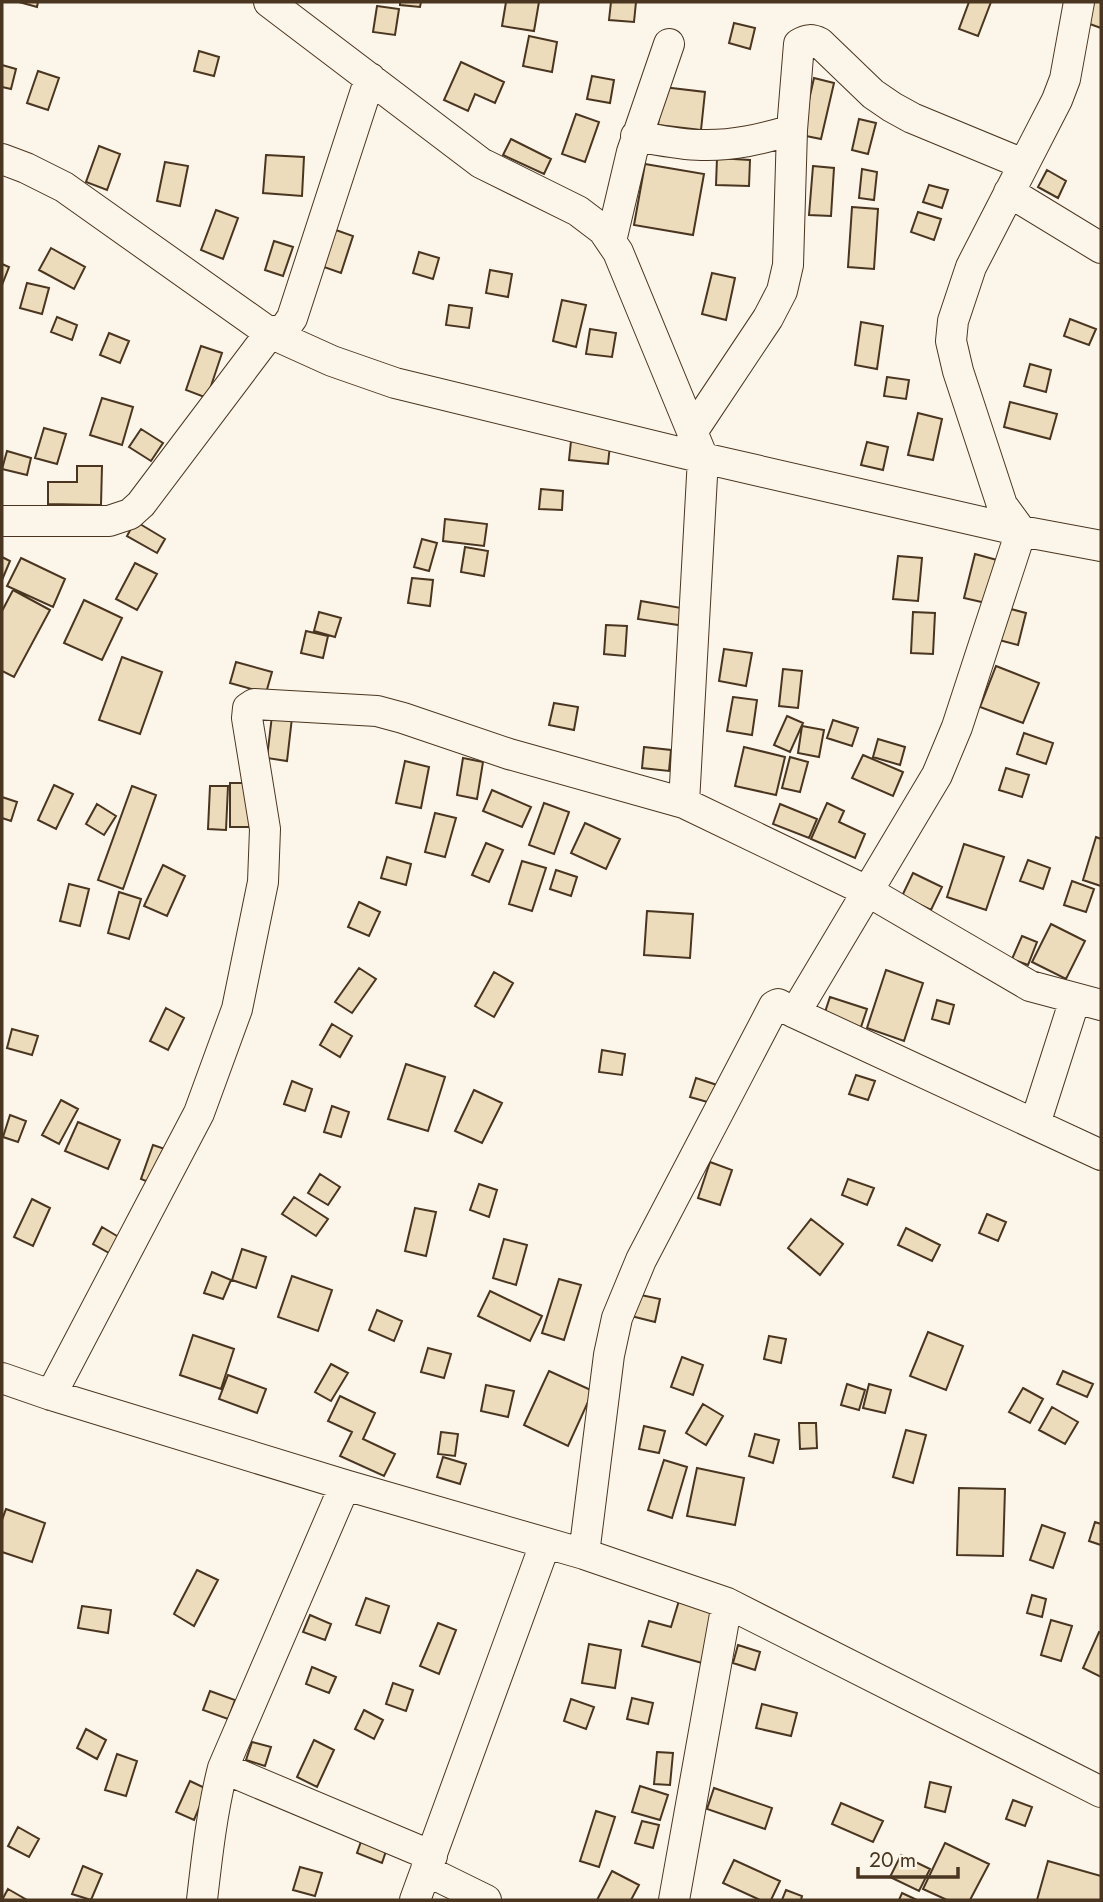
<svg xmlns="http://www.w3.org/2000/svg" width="1103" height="1902" font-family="Jost,sans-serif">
  <rect width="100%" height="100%" fill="#fbf6e9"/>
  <path fill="#ecdcbc" stroke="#4a3520" stroke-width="2" d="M19 2H38L37 7Z
    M400 2H421L420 7 400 5Z
    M506 2H539L534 31 502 26Z
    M611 2H636L634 22 609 20Z
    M969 2H991L978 36 959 29Z
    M1092 2H1101V28L1084 22Z
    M377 6 399 9 395 35 373 32Z
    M734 23 755 28 750 49 729 43Z
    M529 36 557 42 552 72 523 66Z
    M199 51 219 57 214 76 194 71Z
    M461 62 504 82 495 103 475 94 468 111 444 100Z
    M2 65 16 69 11 89 2 87Z
    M38 71 59 78 48 110 27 103Z
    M592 76 614 80 610 103 587 99Z
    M814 78 834 83 821 139 801 135Z
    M663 87 705 92 701 130 658 125Z
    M576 114 599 122 585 162 562 154Z
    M859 119 876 123 868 154 852 150Z
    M511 139 551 159 544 174 503 155Z
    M99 146 120 154 107 190 86 182Z
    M266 155 304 157 302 196 263 193Z
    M717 158 750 160 749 186 716 185Z
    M165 162 188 166 180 206 157 201Z
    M645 164 704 174 693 235 634 225Z
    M813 166 834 168 831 216 809 215Z
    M862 169 877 172 874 200 859 198Z
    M1047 170 1066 181 1058 198 1038 187Z
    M929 185 948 190 942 208 923 202Z
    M852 207 878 209 874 269 848 267Z
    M216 210 238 218 223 259 201 250Z
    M918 212 941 219 934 240 911 232Z
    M333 229 353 236 341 273 321 266Z
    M274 241 293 247 283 276 265 270Z
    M51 248 85 267 74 289 39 270Z
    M419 252 439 258 433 279 413 273Z
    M2 264 9 267 2 285Z
    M490 270 512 274 508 297 486 293Z
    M712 273 735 278 726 320 702 314Z
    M27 283 49 288 42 314 20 308Z
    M562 300 586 305 576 347 553 341Z
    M449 305 472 308 469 328 446 325Z
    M57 317 77 325 72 340 51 332Z
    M1070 319 1096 329 1089 345 1064 336Z
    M861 322 883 326 877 369 855 365Z
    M590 329 616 333 612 357 586 354Z
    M109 333 129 341 120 363 100 355Z
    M201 346 222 353 207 398 186 390Z
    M1030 364 1051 370 1046 392 1024 386Z
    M887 377 909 380 906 399 884 396Z
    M102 398 133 407 122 445 90 435Z
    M1010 402 1057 414 1050 439 1004 427Z
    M918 413 942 419 933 460 908 455Z
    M44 428 66 434 57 464 35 458Z
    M141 429 163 443 151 461 129 447Z
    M571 441 610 445 608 464 569 460Z
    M867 442 888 447 883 470 861 465Z
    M7 451 31 458 27 475 2 469Z
    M77 466H102L101 505 48 504V482H77Z
    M541 489 563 491 562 510 539 509Z
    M445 519 487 524 484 546 443 541Z
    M135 521 165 539 157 553 127 536Z
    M422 539 437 543 429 571 414 567Z
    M465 547 488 551 484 576 461 572Z
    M975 554 997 560 986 603 964 598Z
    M898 556 922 558 918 601 893 599Z
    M2 557 10 561 2 580Z
    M21 558 65 579 53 607 7 586Z
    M135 563 157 574 137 610 116 599Z
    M412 578 433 580 430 606 408 603Z
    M13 590 50 610 14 677 2 671V611Z
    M84 600 122 618 102 660 64 643Z
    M641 601 687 609 685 626 638 619Z
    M1007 608 1026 613 1018 645 999 640Z
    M319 612 341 618 335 637 314 631Z
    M913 612 935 613 933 654 911 653Z
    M606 625 627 626 625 656 604 654Z
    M306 631 328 636 323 658 301 653Z
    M724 649 752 653 746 686 719 681Z
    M122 657 162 672 140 734 99 720Z
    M236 662 272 672 266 693 230 683Z
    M996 666 1039 683 1023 723 980 707Z
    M783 669 802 671 798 708 779 706Z
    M733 697 757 700 752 735 727 731Z
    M554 703 578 707 574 730 549 725Z
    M273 707 293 709 287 761 267 758Z
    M787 716 803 723 790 752 774 745Z
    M833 720 858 728 852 746 827 738Z
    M802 726 824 730 819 757 798 753Z
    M1024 733 1053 743 1046 764 1017 754Z
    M878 739 905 747 900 765 873 757Z
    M644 747 671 750 669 771 642 768Z
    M744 747 785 757 776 795 735 786Z
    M863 755 903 772 893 796 852 778Z
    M790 757 808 762 800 792 782 788Z
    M463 758 483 762 477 799 457 795Z
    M405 761 429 767 421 808 396 803Z
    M1006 768 1029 775 1022 797 999 790Z
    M230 783H254V827H230Z
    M54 785 73 794 56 829 38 820Z
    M132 786 156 795 123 889 98 880Z
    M210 786H228L226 830 208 829Z
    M492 790 531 807 522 827 483 811Z
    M2 797 17 802 11 821 2 818Z
    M544 803 569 812 554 854 529 845Z
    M827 803 844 811 839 822 865 834 855 858 811 839Z
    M97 804 116 816 104 835 86 824Z
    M780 804 817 819 809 838 773 824Z
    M435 813 456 818 445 857 425 852Z
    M585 823 620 839 606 869 571 853Z
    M1096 837 1101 839V886L1083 880Z
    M486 843 503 850 489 882 472 875Z
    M964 844 1004 857 986 910 947 897Z
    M387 857 411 864 406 885 381 878Z
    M1028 860 1050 868 1043 889 1020 881Z
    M522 861 546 868 532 911 509 904Z
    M163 865 185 876 167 916 144 906Z
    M556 870 577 877 571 896 550 889Z
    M913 873 942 887 931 910 902 896Z
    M1072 881 1094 889 1086 912 1064 905Z
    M69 884 89 889 80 926 60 921Z
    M119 892 141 899 129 939 108 933Z
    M359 902 380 912 369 936 348 927Z
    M647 911 693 914 690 958 644 955Z
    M1051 924 1085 941 1066 979 1032 962Z
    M1022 936 1037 942 1028 965 1012 959Z
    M359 968 376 979 352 1013 335 1002Z
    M886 970 923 983 904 1041 867 1028Z
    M494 972 513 983 494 1017 475 1006Z
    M830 997 867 1009 860 1030 823 1018Z
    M937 1000 954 1005 949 1024 932 1019Z
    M166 1008 184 1018 168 1050 150 1041Z
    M332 1024 352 1036 340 1057 320 1045Z
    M12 1029 38 1036 32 1055 7 1048Z
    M602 1050 625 1054 622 1075 599 1072Z
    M406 1064 445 1077 428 1131 388 1119Z
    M856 1075 875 1081 868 1100 849 1094Z
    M696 1078 717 1085 711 1103 690 1097Z
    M292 1081 312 1089 305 1111 284 1104Z
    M474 1090 502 1103 482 1143 455 1131Z
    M61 1100 78 1109 59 1144 42 1135Z
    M332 1106 349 1112 341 1137 324 1132Z
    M10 1115 26 1121 18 1142 3 1137Z
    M78 1122 120 1140 108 1169 65 1151Z
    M153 1145 171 1151 158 1186 141 1179Z
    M710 1162 732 1170 720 1205 698 1198Z
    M320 1174 340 1187 328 1205 308 1193Z
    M848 1179 874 1188 867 1205 842 1195Z
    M479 1184 497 1190 489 1217 470 1210Z
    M294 1197 328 1219 316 1236 282 1214Z
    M32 1199 50 1208 33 1246 14 1237Z
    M415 1208 436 1212 426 1256 405 1251Z
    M987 1214 1006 1222 998 1241 979 1233Z
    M811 1219 843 1244 820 1275 788 1248Z
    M102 1227 127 1242 118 1258 93 1244Z
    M906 1228 940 1245 932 1261 898 1245Z
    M504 1239 527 1245 516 1285 493 1278Z
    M242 1249 266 1257 256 1288 232 1280Z
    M212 1272 231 1280 223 1299 204 1293Z
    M292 1276 332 1290 318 1331 278 1317Z
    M559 1279 581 1285 564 1340 542 1333Z
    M490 1291 542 1316 530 1341 478 1316Z
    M636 1294 660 1299 655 1322 631 1316Z
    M377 1310 402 1321 394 1341 369 1330Z
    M928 1332 963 1346 946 1390 910 1376Z
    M193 1335 234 1349 221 1389 180 1375Z
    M769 1336 786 1339 781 1363 764 1359Z
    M428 1348 451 1354 444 1378 421 1372Z
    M682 1357 703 1365 693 1395 671 1387Z
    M331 1364 348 1373 331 1401 315 1392Z
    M549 1371 593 1391 568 1446 524 1425Z
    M1063 1371 1093 1384 1087 1397 1057 1384Z
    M228 1375 266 1389 257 1413 219 1399Z
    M847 1384 865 1390 859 1410 841 1405Z
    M869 1384 891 1390 885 1413 863 1408Z
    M486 1385 514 1391 508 1417 481 1411Z
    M1023 1388 1043 1399 1030 1423 1009 1412Z
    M340 1396 375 1413 363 1439 395 1454 384 1476 340 1456 352 1432 328 1421Z
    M703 1404 723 1416 706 1445 686 1433Z
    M1052 1407 1078 1422 1065 1444 1039 1430Z
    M799 1423H816L817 1448 800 1449Z
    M644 1426 665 1431 659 1453 639 1449Z
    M906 1430 926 1435 913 1483 893 1477Z
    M441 1432 458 1434 455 1456 438 1454Z
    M755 1434 779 1440 773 1463 749 1456Z
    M443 1457 466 1464 460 1484 437 1477Z
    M664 1460 687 1467 672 1518 648 1510Z
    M697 1468 744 1478 735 1525 687 1516Z
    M959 1488 1005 1489 1003 1556 957 1555Z
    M6 1509 45 1523 32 1562 2 1552V1520Z
    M1095 1522 1101 1524V1545L1089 1541Z
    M1042 1525 1065 1533 1053 1568 1030 1560Z
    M197 1570 218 1580 194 1626 174 1614Z
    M681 1594 719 1605 702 1663 642 1646 649 1621 671 1627Z
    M1032 1595 1046 1599 1042 1617 1027 1613Z
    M366 1598 389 1606 380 1633 356 1625Z
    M82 1606 111 1610 108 1633 78 1628Z
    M310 1615 331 1624 325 1640 303 1632Z
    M1051 1620 1072 1626 1061 1661 1041 1655Z
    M438 1623 456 1630 439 1674 420 1666Z
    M1099 1632 1101 1633V1677L1083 1668Z
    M589 1644 621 1650 615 1688 582 1683Z
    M738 1645 760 1652 755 1670 733 1663Z
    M312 1667 336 1677 329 1693 306 1684Z
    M393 1683 413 1690 406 1711 386 1704Z
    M210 1691 235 1700 228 1719 203 1710Z
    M632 1698 653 1703 648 1724 627 1719Z
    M571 1699 594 1707 586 1729 564 1721Z
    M762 1704 797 1713 791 1736 756 1728Z
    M364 1710 383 1720 374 1739 355 1729Z
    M86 1729 106 1740 97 1759 77 1748Z
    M314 1740 334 1750 317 1787 297 1777Z
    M252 1742 271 1747 265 1766 246 1760Z
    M657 1752 673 1753 670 1785 654 1784Z
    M117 1754 137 1761 126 1796 105 1790Z
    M190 1781 207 1789 194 1820 176 1812Z
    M930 1782 951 1787 945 1812 925 1807Z
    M640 1786 668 1795 660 1820 632 1812Z
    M714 1788 772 1808 765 1829 707 1809Z
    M1013 1800 1032 1807 1025 1826 1006 1819Z
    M841 1803 883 1821 873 1842 832 1824Z
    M596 1811 615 1817 599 1867 580 1861Z
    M642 1821 659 1825 653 1848 635 1843Z
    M18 1827 39 1839 29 1857 8 1846Z
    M364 1833 389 1842 382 1863 357 1853Z
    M945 1843 989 1864 970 1900H947L923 1889Z
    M901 1855 930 1869 919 1891 890 1877Z
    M734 1860 780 1881 771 1900H760L723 1883Z
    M1048 1861 1101 1876V1900H1037Z
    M83 1866 102 1874 91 1900 72 1894Z
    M300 1867 322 1873 315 1896 293 1890Z
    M612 1871 639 1885 631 1900H597Z
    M8 1889 27 1900H2Z
    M786 1890 802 1896 801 1900H782Z
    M902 1893 917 1900H899Z"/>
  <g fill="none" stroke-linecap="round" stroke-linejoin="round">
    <defs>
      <path id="street" d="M269 2 481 163 578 211 603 230 618 252 703 458 684 803
        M636 136C658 140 680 145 701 145 733 146 762 139 792 130
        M2 159 26 168 64 187 270 333 332 361 395 383 703 458 1021 531 1101 546
        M1009 192 1101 248
        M611 241 632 152 669 44
        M692 432 768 318 782 291 788 265 792 130 799 44C807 39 812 39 820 43L873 94 892 107 912 118 1023 164
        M2 521H109L130 514 141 504 270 333 285 328 292 318 370 78
        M1021 531 1002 505 958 371 951 341 953 321 971 267 1057 100 1065 79 1079 2
        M795 1013 937 775 957 727 1021 531
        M1035 1124 1075 999
        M2 1378 51 1395 345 1485 584 1554 727 1603 1101 1792
        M51 1395 199 1113 237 1009 263 882 265 829 247 718 248 708 254 704 377 711 403 718 509 754 684 803 869 892 1030 986 1101 1005
        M584 1554 609 1355 617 1318 641 1260 774 1006 778 1004 795 1013 1101 1155
        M223 1768 432 1856
        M427 1871 486 1900
        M202 1900C207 1856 212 1811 223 1768L345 1485
        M415 1900 545 1544
        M674 1900 727 1603"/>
    </defs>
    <use href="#street" stroke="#4a3520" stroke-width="32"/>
    <use href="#street" stroke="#fbf6e9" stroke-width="30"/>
  </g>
  <rect width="1103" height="1902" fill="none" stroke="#4a3520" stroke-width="7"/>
  <path d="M858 1867v10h100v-10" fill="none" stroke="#4a3520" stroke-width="3.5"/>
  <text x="869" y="1867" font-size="21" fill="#4a3520" stroke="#fbf6e9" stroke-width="5" paint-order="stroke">20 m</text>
</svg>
